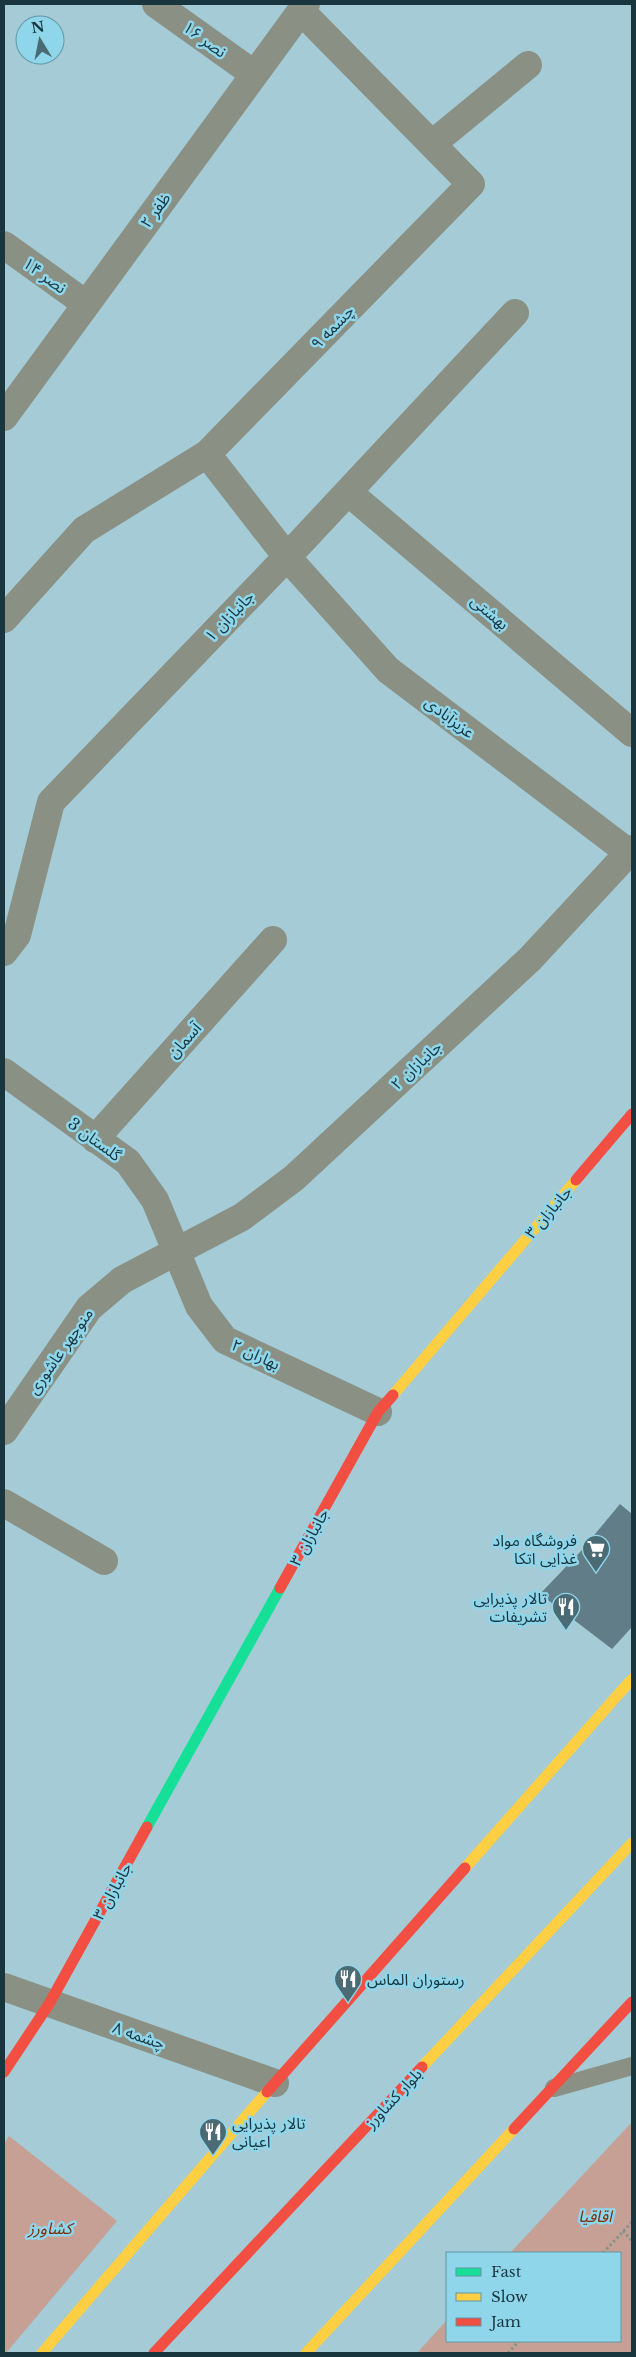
<svg xmlns="http://www.w3.org/2000/svg" width="636" height="2357" font-family="'Libre Baskerville','Noto Sans Arabic',serif">
  <rect width="100%" height="100%" fill="#a4cbd6"/>
  <path fill="#c6a094" d="M632 2122V2353H417L447 2320V2341H620V2253H510Z
    M9 2136 117 2221 6 2353H4V2144Z"/>
  <path fill="#607d88" d="M620 1504 632 1514V1627L612 1649 540 1594 581 1551Z"/>
  <g fill="none" stroke-linecap="round" stroke-linejoin="round">
    <path stroke="#87928a" stroke-width="3" stroke-dasharray="2.5 2.5" stroke-linecap="butt" d="M623 2231 632 2241
      M603 2253 632 2222
      M508 2353 519 2341"/>
    <path stroke="#8a9184" stroke-width="18" d="M554 2088 632 2066"/>
    <path stroke="#8a9184" stroke-width="28" d="M156 4 254 74
      M432 144 528 65
      M4 245 86 304
      M4 417 306 4
      M207 454 287 557 388 670 632 855
      M348 492 632 733
      M4 619 84 530 207 454 471 184 301 11
      M4 952 17 935 51 802 287 557 515 313
      M4 1072 128 1162 155 1200 199 1306 225 1340 378 1412
      M95 1139 273 940
      M4 1431 89 1308 122 1280 242 1217 294 1178 530 959 632 849
      M4 1503 104 1561
      M4 1987 275 2083"/>
    <path stroke="#16e098" stroke-width="11" d="M147 1827 280 1588"/>
    <path stroke="#ffcf43" stroke-width="11" d="M393 1395 576 1180
      M465 1868 632 1679
      M422 2067 632 1843
      M42 2353 267 2092
      M306 2353 514 2129"/>
    <path stroke="#f24e42" stroke-width="11" d="M576 1180 632 1114
      M280 1588 378 1412 393 1395
      M4 2072 49 2004 147 1827
      M267 2092 465 1868
      M514 2129 632 2002
      M154 2353 422 2067"/>
  </g>
  <defs>
    <symbol id="supermarket-pin" viewBox="-11 -11 22 30"><path d="M0 17L-7.5 6A9.5 9.5 0 1 1 7.5 6Z" fill="#4a6a74" stroke="#8fd6eb"/><path d="M-6-5.5h2.5l.6 2H6L4.5 2H-2.5L-4.4-4H-6ZM-1.5 3.2a1.3 1.3 0 1 0 .1 0ZM3 3.2a1.3 1.3 0 1 0 .1 0Z" fill="#fff"/></symbol>
    <symbol id="restaurant-pin" viewBox="-11 -11 22 30"><path d="M0 17L-7.5 6A9.5 9.5 0 1 1 7.5 6Z" fill="#4a6a74" stroke="#8fd6eb"/><path d="M-5-6h1v4h1v-4h1v4h1v-4h1v5L-1.5 .5V6h-2V.5L-5-1ZM5-6V6H3V1.5H1.5Q1.5-4 5-6Z" fill="#fff"/></symbol>
  </defs>
  <g fill-rule="evenodd">
    <use href="#supermarket-pin" x="580" y="1533" width="32" height="43"/>
    <use href="#restaurant-pin" x="550" y="1591" width="32" height="43"/>
    <use href="#restaurant-pin" x="332" y="1963" width="32" height="43"/>
    <use href="#restaurant-pin" x="197" y="2116" width="32" height="43"/>
  </g>
  <g text-anchor="middle" stroke-width="5" stroke-linejoin="round" paint-order="stroke">
    <g font-size="16" fill="#19363f" stroke="#8fd6eb">
      <text transform="translate(205 39) rotate(36)" y="6">نصر ۱۶</text>
      <text transform="translate(155 210) rotate(-54)" y="6">ظفر ۲</text>
      <text transform="translate(45 275) rotate(36)" y="6">نصر ۱۴</text>
      <text transform="translate(332 327) rotate(-46)" y="6">چشمه ۹</text>
      <text transform="translate(490 612) rotate(40)" y="6">بهشتی</text>
      <text transform="translate(229 616) rotate(-46)" y="6">جانبازان ۱</text>
      <text transform="translate(450 717) rotate(37)" y="6">عزیزآبادی</text>
      <text transform="translate(184 1040) rotate(-48)" y="6">آسمان</text>
      <text transform="translate(416 1065) rotate(-43)" y="6">جانبازان ۲</text>
      <text transform="translate(95 1139) rotate(36)" y="6">گلستان 3</text>
      <text transform="translate(548 1212) rotate(-50)" y="6">جانبازان ۳</text>
      <text transform="translate(60 1351) rotate(-55)" y="6">منوچهر عاشوری</text>
      <text transform="translate(256 1354) rotate(25)" y="6">بهاران ۲</text>
      <text transform="translate(309 1537) rotate(-61)" y="6">جانبازان ۳</text>
      <text transform="translate(112 1891) rotate(-61)" y="6">جانبازان ۳</text>
      <text transform="translate(139 2035) rotate(19)" y="6">چشمه ۸</text>
      <text transform="translate(393 2098) rotate(-47)" y="6">بلوار کشاورز</text>
    </g>
    <g font-size="16" fill="#19363f" stroke="#8fd6eb" text-anchor="end">
      <text x="577" y="1546">فروشگاه مواد<tspan x="577" dy="18">غذایی اتکا</tspan></text>
      <text x="547" y="1604">تالار پذیرایی<tspan x="547" dy="18">تشریفات</tspan></text>
      <text x="367" y="1985" text-anchor="start">رستوران الماس</text>
      <text x="232" y="2129" text-anchor="start">تالار پذیرایی<tspan x="232" dy="18">اعیانی</tspan></text>
    </g>
    <g font-size="16" font-style="italic" fill="#822905" stroke="#8fd6eb">
      <text x="595" y="2222">اقاقیا</text>
      <text x="50" y="2234">کشاورز</text>
    </g>
  </g>
  <rect width="636" height="2357" fill="none" stroke="#19363f" stroke-width="10"/>
  <rect x="446" y="2252" width="175" height="90" fill="#8fd6eb" stroke="#6096a6"/>
  <rect x="456" y="2268" width="25" height="8" fill="#16e098" stroke="#6096a6"/>
  <text x="491" y="2277" font-size="15" fill="#19363f">Fast</text>
  <rect x="456" y="2293" width="25" height="8" fill="#ffcf43" stroke="#6096a6"/>
  <text x="491" y="2302" font-size="15" fill="#19363f">Slow</text>
  <rect x="456" y="2318" width="25" height="8" fill="#f24e42" stroke="#6096a6"/>
  <text x="491" y="2327" font-size="15" fill="#19363f">Jam</text>
  <g transform="translate(40 40) rotate(350)"><circle r="24" fill="#8fd6eb" stroke="#6096a6"/>
  <path d="M0-4L9 19L0 12L-9 19Z" fill="#4a6a74"/>
  <text y="-8" font-size="14" font-weight="bold" text-anchor="middle" fill="#19363f">N</text>
  </g>
</svg>
